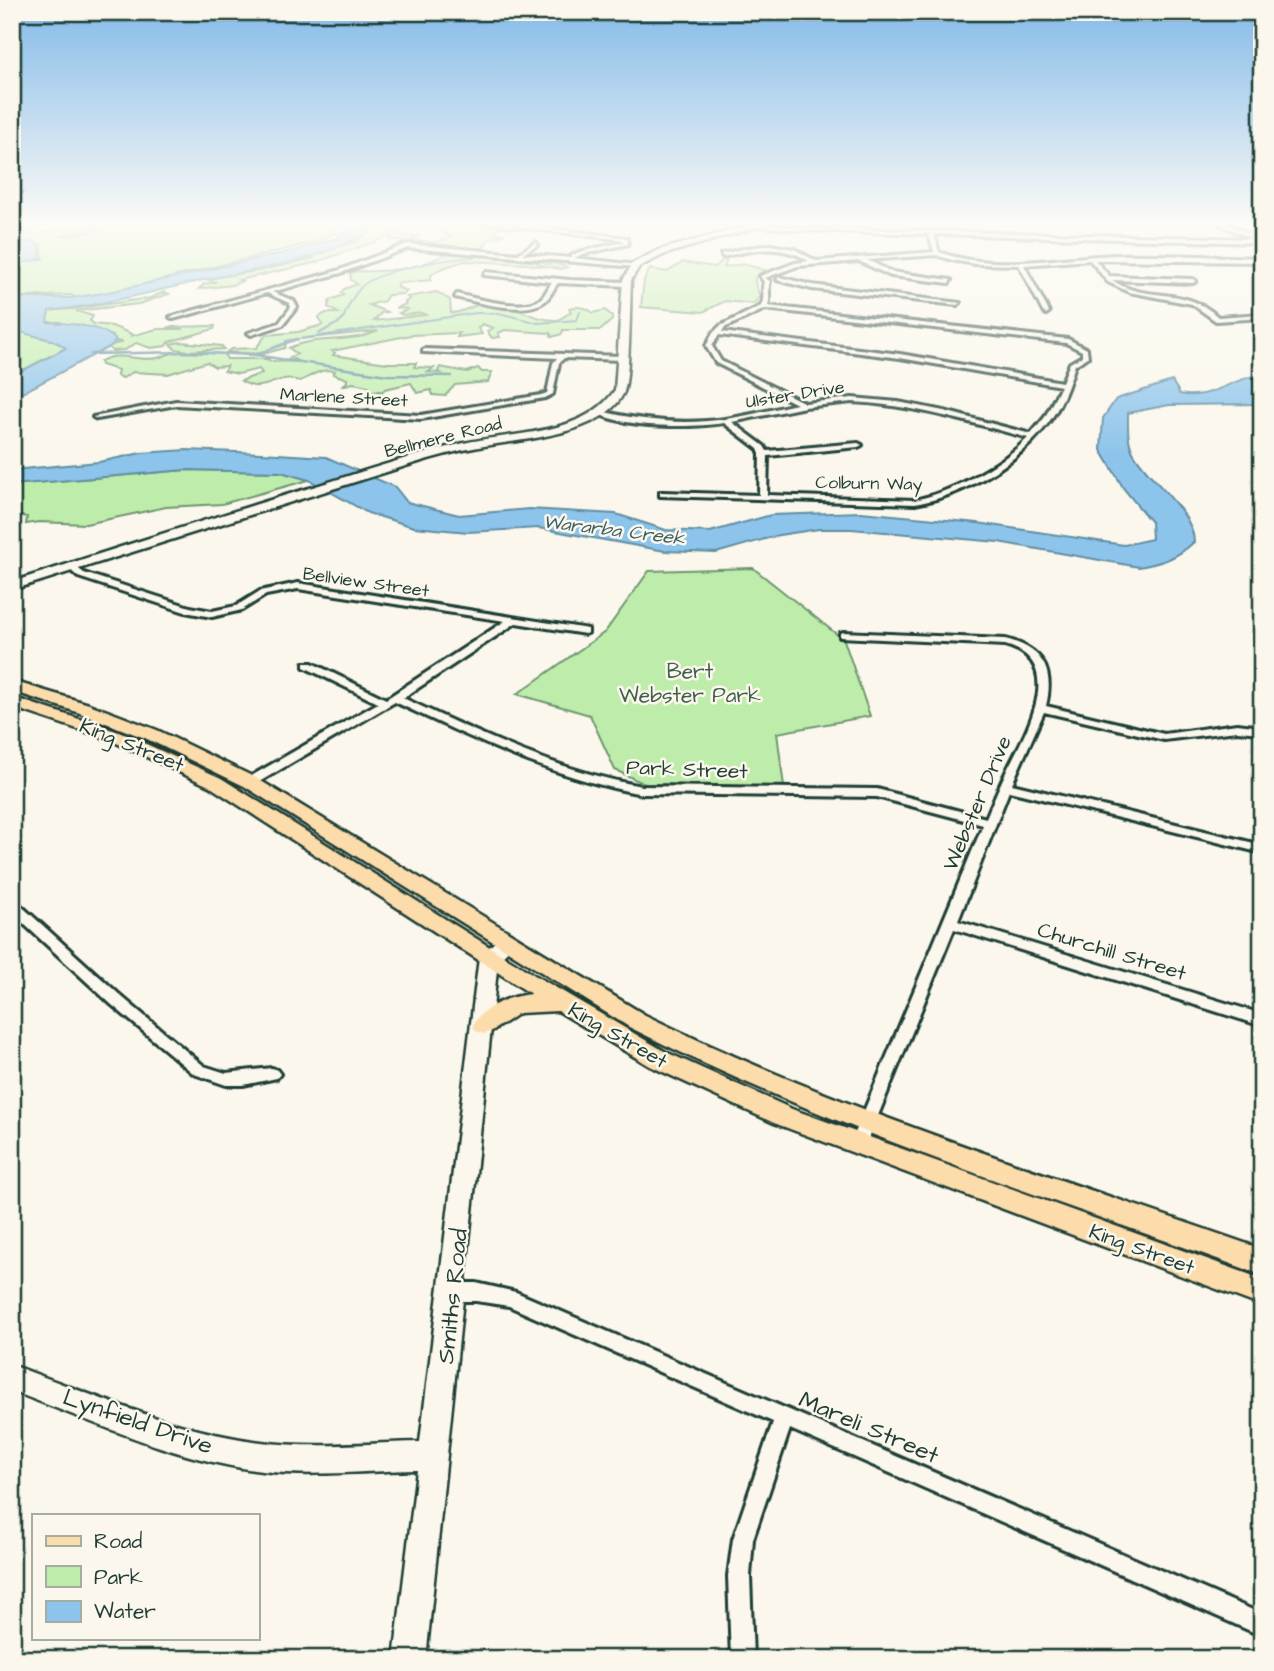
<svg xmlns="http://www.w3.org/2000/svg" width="1274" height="1671" font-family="'Architects Daughter',sans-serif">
  <rect width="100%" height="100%" fill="#fbf7ec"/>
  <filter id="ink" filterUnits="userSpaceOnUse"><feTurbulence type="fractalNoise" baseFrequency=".0143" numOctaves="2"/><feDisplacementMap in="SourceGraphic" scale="14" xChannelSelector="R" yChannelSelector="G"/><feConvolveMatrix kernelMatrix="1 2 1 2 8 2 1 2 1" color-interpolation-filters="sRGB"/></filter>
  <g filter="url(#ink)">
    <path fill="#beedab" stroke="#6e9570" stroke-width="2" d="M129 222 97 226 59 237 127 225 168 224 155 222H335L340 227 334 228 336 233 315 242 99 295 76 298 71 295 23 297 12 300V248L25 262 23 263 43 259 41 245 34 242 12 244V226H27L24 231 36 234 86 224Z
      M915 222H977L982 232 918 230Z
      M384 223 412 227 393 233 397 235 420 236 411 239 412 240 434 242 451 237 438 229V225H443L496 229 498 232 495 234H505L488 240 483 248 474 249 393 240 390 239 391 236 314 263 239 280 242 281 232 285 199 289 204 284 216 282 209 280V278L258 271 314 258 312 254 355 242Z
      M452 250 466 254 537 262 541 265 555 263 567 267 562 269 526 264 464 261 440 269 431 275V280L399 283 397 287 407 291 404 294 388 295 384 301 369 305 387 312 381 313 374 321 426 315 422 313 403 315 399 313 409 309 396 308 406 304 405 302 410 299 407 297 437 292 450 300 451 313C465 313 474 303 488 303 511 303 534 321 558 320L571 312 569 308C577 306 587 307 593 313L605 310 612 316V320L601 330H563L562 334 552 337 550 333 505 330 498 333 500 337 492 338 487 331 493 328 482 324 478 328 482 334 457 337 459 333 411 335 332 351 335 353 333 355 387 363H416L414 367 434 368 428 372 441 373 438 371 440 367 467 372 478 368 482 372H492L488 382 455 385 445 396 433 395 431 390 417 393 411 383 385 389 377 396 380 391H372L368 386 353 383 341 386 347 382V379L333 374 335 371C319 368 313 376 300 381 294 381 290 377 284 379 267 383 259 392 241 381L262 373 259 369 238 374 224 371 227 366 215 367 207 362 168 374 133 372 123 378 117 376 118 370 101 365 100 362C117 349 142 364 161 357 171 353 177 351 188 351L175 349 170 344 181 342 222 346 224 349 190 351 224 354 227 359H269L268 361 299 362 290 357 297 354 289 348C317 335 350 344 378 331L290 340 286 342 285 348 263 354 227 352 231 349 256 348 266 335 298 332 322 325 319 317 326 313H338L328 307 330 300 344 295 341 293 344 289 357 284 351 280 350 274 356 271C391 272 423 269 452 250Z
      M724 259H727L724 267 743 264 765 270C749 278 756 285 760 296L754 304 725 301 703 312 641 307 644 280 650 269 667 272 683 262 715 267Z
      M164 292 169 294 139 304 76 311 93 316 90 321 94 324 112 326 132 334 131 336 157 329H184L167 328 170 327 211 326H215L214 329 168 342 166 346 151 348 136 343 125 350 112 351 107 346 123 342 113 341V336L57 325 60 322H43L45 310 72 309 150 298Z
      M12 328C30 338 51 336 66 348L12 376Z
      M186 470 281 472 309 480 222 504 166 507 86 524 39 522 26 524 27 517 12 514V485Z
      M753 568 844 640 870 716 777 733 784 787 645 784 615 770 590 715 517 694 605 632 649 571Z"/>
    <path fill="#8dc4eb" stroke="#618ea2" stroke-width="2" d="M336 222H381C329 263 257 268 195 282 146 293 98 306 49 311L47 322C67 324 101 324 116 340L111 346 12 398V376L66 348C52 336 30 338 12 328V298H71L109 292 297 250 337 238 344 229Z
      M12 242H34L40 246 41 258 24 263 14 255Z
      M1262 374V404L1169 405 1128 413C1128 426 1127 440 1133 452 1148 480 1194 511 1194 542 1177 558 1162 563 1139 567L998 542 851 529H819L779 535 716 553 665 551 538 528 468 532 414 527 368 513 309 480 281 472 186 470 12 485V470L99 462 141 453 187 450 261 453 326 457 395 487 407 502 459 515 529 509 616 514 666 530 710 532 771 515 861 512 978 523 1124 545 1152 539 1151 522 1124 489 1101 450 1103 418 1116 399 1172 381 1180 394C1209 401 1233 378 1262 374Z"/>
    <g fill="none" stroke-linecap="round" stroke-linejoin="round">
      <path stroke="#618ea2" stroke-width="2" d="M318 334 342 321C347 309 352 297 361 287 379 269 451 258 477 257
        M286 341 476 313H499L538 323 577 320 580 312"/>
      <path stroke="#618ea2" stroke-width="2.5" d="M91 354 185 352 254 355 387 375 452 376
        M254 355 297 339"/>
      <defs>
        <path id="street" d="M53 222 51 223 12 226V223Z
          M478 222H495L627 238 628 244 583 254 574 258 639 265 636 267 408 248 341 273 272 292 294 301 297 307 283 325 251 335 248 333 279 323 291 307 289 303 267 293 173 319 170 317 337 271 407 244 518 254 536 242 538 245 522 254 571 258V256L579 252 623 242V240Z
          M1215 222H1222L1256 237 1255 239H1262V243L934 234 939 252C993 272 1059 257 1116 255 1164 254 1213 257 1262 258V262L1095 260 1109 276 1193 279 1196 281 1193 283 1112 280C1146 304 1184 284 1218 317L1262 314V318L1216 321 1192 304 1129 292 1108 282 1090 260 1024 265 1049 312 1046 314 1043 312 1019 265 975 264 952 260 936 255 867 260 892 272 951 280 949 283 891 276 859 261 798 266 765 278 770 281C767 290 771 296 768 306L1068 339 1087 349 1088 357 1075 365C1069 384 1063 402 1051 419 1022 461 966 495 915 504L660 496V492H663L759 495 760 454 758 449 724 423C691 428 626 428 596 413L600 411C635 419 671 424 707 421 738 419 768 410 797 404L716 363 706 346 713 333 720 326 761 306C766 295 761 291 764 282L760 276 795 263 809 261C781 244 754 249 723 257L721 254 747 248 770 245 794 249 816 261 934 252 929 234 799 230 759 226 757 224 799 228 1253 239ZM765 309 1066 343 1082 351V356L1070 363 1062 382 900 354 722 332 724 328ZM719 335 900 358 1061 386 1045 417 1031 434 944 411 898 402 852 398 805 403 721 361 712 346ZM852 402C913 405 969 422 1028 438 1001 465 953 492 915 500L767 495 768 456 858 447 862 445 858 443 767 451 764 446 732 422 805 407Z
          M486 272 570 280 627 282 630 284 627 286 558 283C554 288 550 297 545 301 526 316 476 302 455 297L457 294C477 299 522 311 539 300 545 296 548 288 552 282L484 275Z
          M779 277 812 285 960 303 957 305 812 289 777 280Z
          M425 349 622 356 625 358 622 360 564 358 559 363 553 394 545 398 421 419 176 405 97 419 93 417 176 401 421 415 541 395 547 393 553 363 557 358 423 352V350Z
          M71 563 84 573 190 607 212 611 236 606 260 591 298 583 588 629V633L585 634 516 623 403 698C481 734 557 771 642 786L877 789 986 818C993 801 1000 784 1008 768 1026 732 1068 662 1005 645L840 637V633L843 632 1005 639C1042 648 1055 669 1046 706L1164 734 1237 724 1262 727V733L1237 731 1164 740 1044 712 1012 784 1262 845V853L1009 791 958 921 1262 1014V1026L954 929 866 1145 864 1150 858 1152 852 1150 850 1145 983 825 877 797 642 794C554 778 476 740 395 702L254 785H246L244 782 246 779 378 703 304 667V663H312L386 699 505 621 298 589 266 595 242 610 212 617 185 612 78 577 66 566Z
          M12 900 17 902 122 997 204 1066 226 1073 272 1068 277 1070 280 1074 277 1078 243 1085H226L194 1074 112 1005 12 913Z
          M453 1283H476L516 1292 1262 1614V1636L790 1429 753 1539 750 1576 753 1659H731L728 1576 733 1539 773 1422 509 1306 476 1301H453L447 1298 444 1292 447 1286Z"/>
        <path id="secondary" d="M762 222H774L665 254 639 267 631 280C630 301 630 377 624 392 604 436 520 439 479 447 456 451 434 457 412 464L12 590V582C110 550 208 519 306 489 359 473 411 455 464 443 513 432 584 436 615 390L623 280 633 263 659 250Z
          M507 935 514 937 517 942 498 960 426 1659H394L417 1470C366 1471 312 1477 262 1471 175 1460 94 1422 12 1391V1365C94 1395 174 1431 261 1442 312 1449 368 1443 420 1442L479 957 500 937Z"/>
        <path id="primary" d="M12 681 89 704 157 730 256 778 645 1015C843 1112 1054 1176 1262 1249V1275C1049 1198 831 1130 629 1027L244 786 145 738 77 712 12 691Z
          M12 697 122 733 221 778 536 976 666 1052 792 1109 1262 1279V1306L774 1123 650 1066 558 1011 519 1013 492 1031 484 1034 476 1031 473 1025C483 1006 510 996 531 994L209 786 110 740 12 707Z"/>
      </defs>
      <use href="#street" stroke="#1f3d34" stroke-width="6"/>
      <use href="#secondary" stroke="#1f3d34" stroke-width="5"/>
      <use href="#primary" stroke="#1f3d34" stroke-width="5"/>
      <use href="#street" fill="#fbf7ec" fill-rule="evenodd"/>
      <use href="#secondary" fill="#fbf7ec" fill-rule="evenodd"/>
      <use href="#primary" fill="#fddcac" fill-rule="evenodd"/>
    </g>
  </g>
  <linearGradient id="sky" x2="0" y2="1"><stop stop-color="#83bae9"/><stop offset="0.49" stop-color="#fdfbf6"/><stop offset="1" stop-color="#fdfbf6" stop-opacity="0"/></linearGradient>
  <rect width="1274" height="456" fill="url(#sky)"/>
  <g text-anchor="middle" stroke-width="5" stroke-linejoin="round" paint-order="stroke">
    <g font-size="18" fill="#1f3d34" stroke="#fbf7ec">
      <text transform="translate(795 394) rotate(-9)" y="6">Ulster Drive</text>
      <text transform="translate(344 397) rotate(3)" y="6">Marlene Street</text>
      <text transform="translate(443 437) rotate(-14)" y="6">Bellmere Road</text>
      <text transform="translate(869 483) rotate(1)" y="6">Colburn Way</text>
      <text transform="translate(366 582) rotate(8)" y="6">Bellview Street</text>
    </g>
    <g font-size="19" font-style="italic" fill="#3a5f62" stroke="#fbf7ec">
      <text transform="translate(614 529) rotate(7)" y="7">Wararba Creek</text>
    </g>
    <g font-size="21" fill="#3f604c" stroke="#fbf7ec">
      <text x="690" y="678">Bert<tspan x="690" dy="24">Webster Park</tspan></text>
    </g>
    <g font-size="21" fill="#1f3d34" stroke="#fbf7ec">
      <text transform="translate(132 745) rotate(22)" y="7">King Street</text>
      <text transform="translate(687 769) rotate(2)" y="7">Park Street</text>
      <text transform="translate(977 803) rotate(-67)" y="7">Webster Drive</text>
      <text transform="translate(1112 951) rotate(17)" y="7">Churchill Street</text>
      <text transform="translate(618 1035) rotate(30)" y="7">King Street</text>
      <text transform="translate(1142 1249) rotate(20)" y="7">King Street</text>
    </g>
    <g font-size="24" fill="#1f3d34" stroke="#fbf7ec">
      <text transform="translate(452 1296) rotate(-84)" y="8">Smiths Road</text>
      <text transform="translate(138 1421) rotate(19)" y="8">Lynfield Drive</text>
      <text transform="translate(869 1427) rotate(23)" y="8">Mareli Street</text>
    </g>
  </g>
  <rect width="1274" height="1671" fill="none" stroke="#fbf7ec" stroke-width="42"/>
  <rect x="21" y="21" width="1232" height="1629" fill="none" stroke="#1f3d34" stroke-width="2.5" filter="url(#ink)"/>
  <rect x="32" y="1514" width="228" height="126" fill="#fbf7ec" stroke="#a3ada2" stroke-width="2"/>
  <rect x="46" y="1536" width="35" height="10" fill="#fddcac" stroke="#a3ada2" stroke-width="2"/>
  <text x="94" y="1548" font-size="21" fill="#1f3d34">Road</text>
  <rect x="46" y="1566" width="35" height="21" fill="#beedab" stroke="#a3ada2" stroke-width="2"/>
  <text x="94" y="1584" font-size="21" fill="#1f3d34">Park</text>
  <rect x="46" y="1601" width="35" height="21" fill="#8dc4eb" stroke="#a3ada2" stroke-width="2"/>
  <text x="94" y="1618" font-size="21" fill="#1f3d34">Water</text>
</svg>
